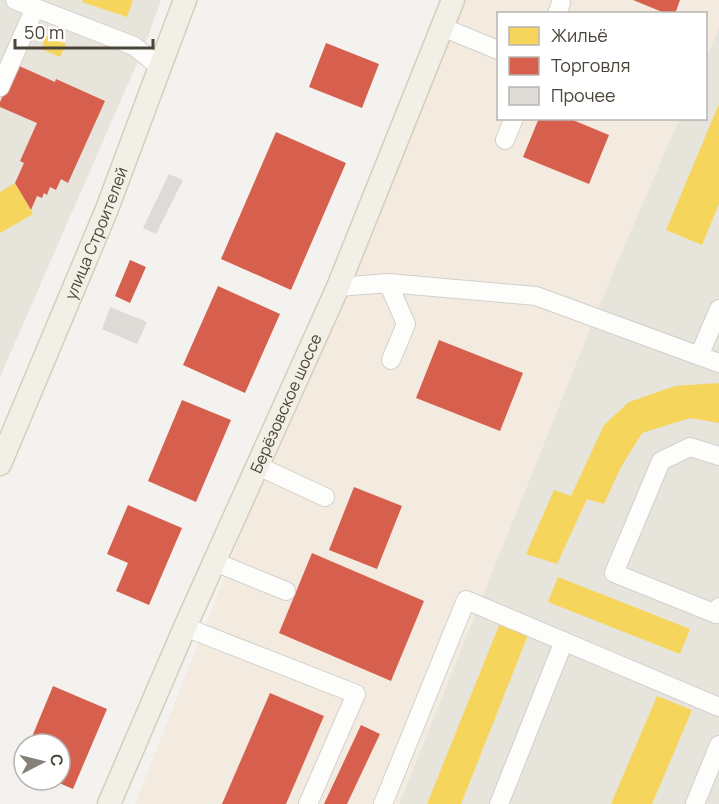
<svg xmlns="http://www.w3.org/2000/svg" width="719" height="804" font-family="Manrope,sans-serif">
  <rect width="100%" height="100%" fill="#f4f2ee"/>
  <path fill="#e7e4dc" d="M0 0H161L145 45 0 377Z
    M719 27V804H399L610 279 679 119 706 118V58Z"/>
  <path fill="#f3ebdf" d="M451 0H719V27L706 58V14H498V118L679 119 610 279 399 804H135Z"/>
  <path fill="#f6d55c" d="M83 0H133L127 17 82 2Z
    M46 36 66 44 60 57 41 49Z
    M719 104V204L702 245 666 230Z
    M15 183 33 214 0 233V192Z
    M717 383 719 384V423L690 418 642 433 621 467 604 504 587 499 557 564 526 554 554 490 571 496 604 425 629 402 675 386Z
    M558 577 690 629 680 654 548 602Z
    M500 623 528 635 461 804H427Z
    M657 696 692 710 652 804H611Z"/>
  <path fill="#d6604d" d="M633 0H680L675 14H667Z
    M326 43 379 64 362 108 309 87Z
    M17 65 55 82 56 79 105 101 68 183 61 179 56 190 50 187 47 195 44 193 42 198 37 196 31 210 15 183 24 163 20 161 37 123 0 107V102Z
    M539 118H568L609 135 589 184 523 157Z
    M276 132 346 163 291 290 221 259Z
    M130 260 146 267 130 303 115 296Z
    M218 286 280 314 245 393 183 365Z
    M439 340 523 373 500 431 416 398Z
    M182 400 231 420 196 502 148 481Z
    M354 487 402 506 377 569 329 550Z
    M128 505 182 528 149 605 116 591 128 563 107 554Z
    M312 553 424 601 391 681 279 633Z
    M53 686 107 709 73 789 52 780H60V744H29Z
    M270 693 324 716 286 804H222Z
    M361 725 380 734 347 804H324Z"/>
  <path fill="#dedbd6" d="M169 174 183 180 156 234 143 228Z
    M110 307 147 322 137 344 102 329Z"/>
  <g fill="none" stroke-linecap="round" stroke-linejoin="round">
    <defs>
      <path id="minor" d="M15 0 134 46 161 68
        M557 14 561 3
        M442 27 498 50
        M0 87 35 8
        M505 140 514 118
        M388 283 406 324 391 360
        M338 287 388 283 536 296 719 363
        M699 356 719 309
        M719 456 690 447 661 461 614 573 716 614 719 607
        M258 466 325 497
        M215 562 286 591
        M185 627 356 694 308 804
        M383 804 466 600 719 707
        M499 804 564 641
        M695 804 719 745"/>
      <g id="major">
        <path id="s1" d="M0 464 107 209 185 0"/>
        <path id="s2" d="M109 804 185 627 338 287 453 0"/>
      </g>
    </defs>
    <use href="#minor" stroke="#d2d0cb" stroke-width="20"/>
    <use href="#major" stroke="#d6cebb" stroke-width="25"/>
    <use href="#minor" stroke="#fdfdfc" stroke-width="18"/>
    <use href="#major" stroke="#f2efe6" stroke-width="22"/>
  </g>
  <g text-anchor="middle" stroke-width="6" stroke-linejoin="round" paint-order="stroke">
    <g font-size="16" fill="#4b4439" stroke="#fff">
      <text dy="6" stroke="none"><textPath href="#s1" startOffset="250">улица Строителей</textPath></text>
      <text dy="6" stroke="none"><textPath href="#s2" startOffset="438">Берёзовское шоссе</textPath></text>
    </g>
  </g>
  <rect x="497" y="12" width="210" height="108" fill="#ffffff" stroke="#b7b4b0" stroke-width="1.5"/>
  <rect x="509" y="27" width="30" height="18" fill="#f6d55c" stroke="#b7b4b0" stroke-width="1.5"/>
  <text x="551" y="42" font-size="18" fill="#4b4439">Жильё</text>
  <rect x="509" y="57" width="30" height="18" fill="#d6604d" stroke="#b7b4b0" stroke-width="1.5"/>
  <text x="551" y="72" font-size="18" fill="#4b4439">Торговля</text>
  <rect x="509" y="87" width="30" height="18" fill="#dedbd6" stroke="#b7b4b0" stroke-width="1.5"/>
  <text x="551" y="102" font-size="18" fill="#4b4439">Прочее</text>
  <g transform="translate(42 762) rotate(83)"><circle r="28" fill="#ffffff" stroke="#b7b4b0" stroke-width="1.5"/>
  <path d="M0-4.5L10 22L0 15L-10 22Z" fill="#868178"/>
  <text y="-9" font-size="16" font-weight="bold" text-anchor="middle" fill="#4b4439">С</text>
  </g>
  <path d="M15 39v9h138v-9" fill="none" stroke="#4b4439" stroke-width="3"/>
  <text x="24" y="39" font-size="18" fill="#4b4439" stroke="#ffffff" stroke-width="4.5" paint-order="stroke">50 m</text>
</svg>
